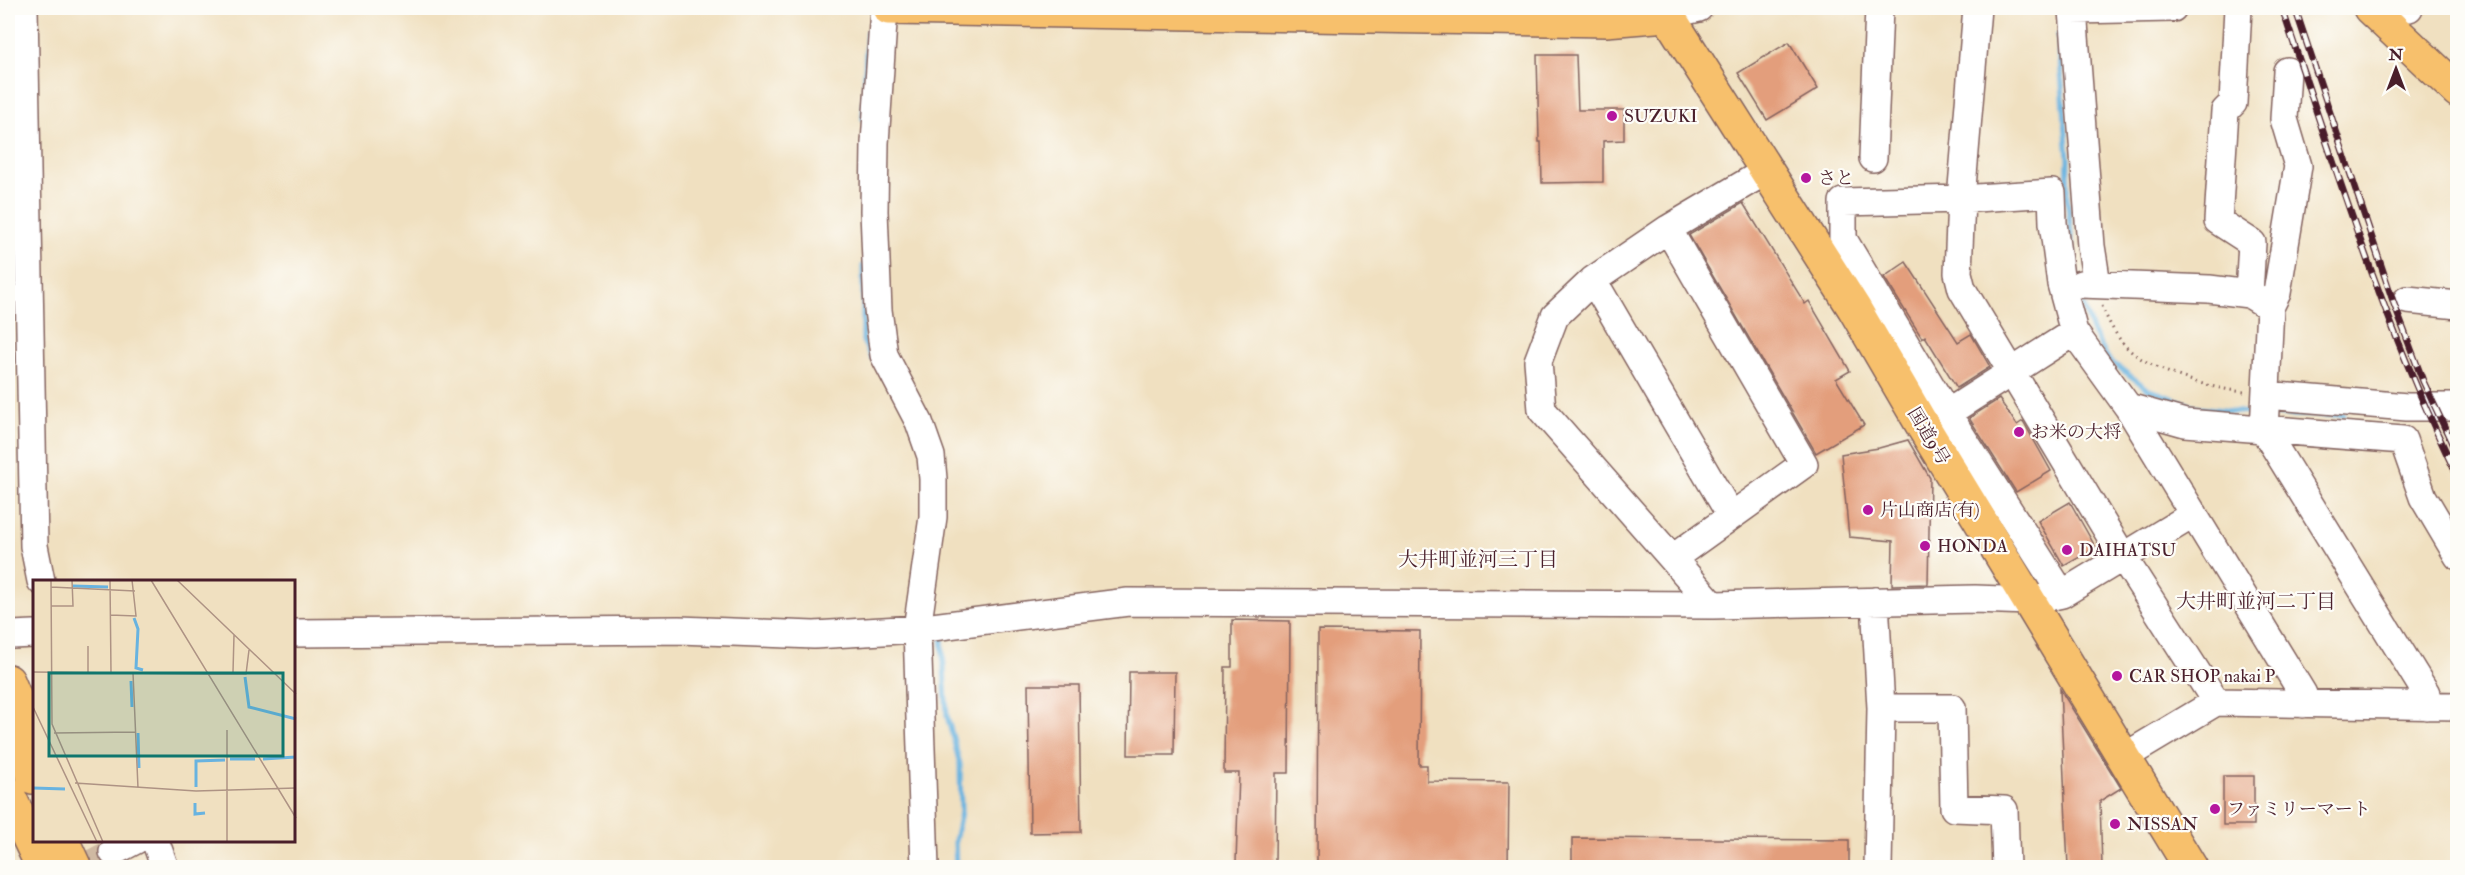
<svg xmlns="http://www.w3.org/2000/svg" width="2465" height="875" font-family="'IM FELL Double Pica','Noto Serif JP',serif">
  <rect width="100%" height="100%" fill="#fdfcf7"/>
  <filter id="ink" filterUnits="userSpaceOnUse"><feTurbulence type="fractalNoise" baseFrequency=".0167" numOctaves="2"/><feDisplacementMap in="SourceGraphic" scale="12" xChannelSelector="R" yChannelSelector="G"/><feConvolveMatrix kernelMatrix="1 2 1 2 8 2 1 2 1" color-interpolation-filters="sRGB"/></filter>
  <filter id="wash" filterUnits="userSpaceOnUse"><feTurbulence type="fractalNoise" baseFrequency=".008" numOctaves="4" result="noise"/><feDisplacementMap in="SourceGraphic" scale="24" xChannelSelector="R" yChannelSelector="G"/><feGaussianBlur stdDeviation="1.35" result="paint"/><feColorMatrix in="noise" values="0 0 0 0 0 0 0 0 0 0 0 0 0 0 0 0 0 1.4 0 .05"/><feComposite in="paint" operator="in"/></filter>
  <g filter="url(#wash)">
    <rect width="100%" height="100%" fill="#f0e0c0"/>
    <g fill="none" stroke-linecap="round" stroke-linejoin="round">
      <path stroke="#68b3e0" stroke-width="5" d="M2058 35 2068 158 2067 197 2076 279
        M863 119 867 32
        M863 266V341L872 358
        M2079 291 2092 331 2109 360 2148 389 2197 407 2256 414
        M2272 415H2343
        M2436 420 2458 422
        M942 637 947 716 960 764 961 812 955 841 956 868"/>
    </g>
    <g id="blocks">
      <path fill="#e39e7c" d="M1789 42 1818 89 1767 120 1738 73Z
        M1537 55H1576L1578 110H1624V140L1603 141V182L1542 183 1541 142H1539Z
        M1743 203 1805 304 1809 301 1850 371 1836 379 1864 425 1816 453 1689 235Z
        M1906 262 1958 342 1971 334 1990 367 1957 388 1925 336 1922 338 1884 277Z
        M1999 399 2017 425 2023 421 2051 471 2016 492 1969 418Z
        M1908 440 1930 478 1928 584 1892 585 1893 541 1849 537 1841 454 1879 448Z
        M2070 502 2096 548 2064 566 2038 521Z
        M1232 620 1290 621 1289 773H1276L1275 864 1236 863 1239 773H1224L1225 667H1232Z
        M1318 630 1420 631 1419 765H1427V781L1509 782 1508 867H1317Z
        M1129 672H1175L1174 755H1128Z
        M1028 685H1079L1081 832 1030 833Z
        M2060 689 2121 788 2100 801 2102 867H2068Z
        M2223 776H2254V825H2223Z
        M1572 838 1849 840V867H1572Z"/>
    </g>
  </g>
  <g filter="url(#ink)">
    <use href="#blocks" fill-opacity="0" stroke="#84635f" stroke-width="1.5"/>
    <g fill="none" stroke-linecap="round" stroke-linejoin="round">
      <path stroke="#cfb9a2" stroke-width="27" stroke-dasharray="27 14" stroke-linecap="butt" d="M82 868 113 852"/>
      <defs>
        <path id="minor" d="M24 8 34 546 41 581
          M884 8 875 143 874 211 878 310 884 355 919 422 931 456 933 479V517L917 629 925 868
          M1977 8 1961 199 1958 273 1962 289 2123 557 2216 702
          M2238 8 2233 103 2225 111 2218 221 2252 243 2249 294 2270 307 2264 430 2426 693V706
          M2372 10 2409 8
          M1667 15 1699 8
          M1873 158 1879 8
          M1668 229 1804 464 1673 558
          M1593 280 1731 516
          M2081 284 2209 289 2249 294
          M2097 284 2091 246 2073 10 2173 8
          M2407 300 2458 305
          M2270 307 2277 293 2298 166 2284 119 2287 71
          M2266 395 2407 407H2458
          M2128 407 2185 423 2403 440 2423 497 2458 556
          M1932 423 2074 332
          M2062 594 1947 413 1843 239V202L1961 199 2052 193 2053 223 2061 284 2074 332 2128 407 2303 694V704
          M1875 601 1881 708 1878 868
          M1713 605 1542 410 1538 361 1555 316 1593 280 1668 229 1766 171
          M294 633 679 630 814 635 917 629 1128 602 1713 605 1975 599 2029 601 2062 594 2194 514
          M12 635 34 634
          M1881 708H1952L1954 808 2004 810 2006 868
          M2124 757 2216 702 2458 706
          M155 840 165 868
          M113 852 136 840"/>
        <path id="major" d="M889 8 1606 20 1667 15
          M2370 8 2458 91"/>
        <path id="highway" d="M1663 8 1854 308 1924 428 2191 868
          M8 681 25 721 33 777
          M8 794 43 868
          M62 840 75 868"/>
      </defs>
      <use href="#minor" stroke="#84635f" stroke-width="30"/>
      <use href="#major" stroke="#84635f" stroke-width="36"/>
      <use href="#highway" stroke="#84635f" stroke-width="36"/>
      <path stroke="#84635f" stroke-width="3" stroke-dasharray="1.5 4.5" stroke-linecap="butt" d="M2102 306C2106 317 2114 332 2122 342 2143 370 2212 389 2245 392"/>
      <use href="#minor" stroke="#fff" stroke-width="27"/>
      <use href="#major" stroke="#f7c06c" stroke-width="33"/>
      <use href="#highway" stroke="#f7c06c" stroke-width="33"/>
      <defs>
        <path id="rail" d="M2282 8C2335 166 2384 327 2458 477
          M2295 8 2394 304 2423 381 2458 456"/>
      </defs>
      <use href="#rail" stroke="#4a1f2b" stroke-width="7"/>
      <use href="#rail" stroke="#fdfcf7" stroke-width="4.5" stroke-dasharray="14" stroke-linecap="butt"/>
    </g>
  </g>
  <g fill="#b5179e" stroke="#fdfcf7" stroke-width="2">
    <circle cx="1612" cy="116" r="6"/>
    <circle cx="1806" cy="178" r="6"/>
    <circle cx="2019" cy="432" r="6"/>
    <circle cx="1868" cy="510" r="6"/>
    <circle cx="1925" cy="546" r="6"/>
    <circle cx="2067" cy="550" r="6"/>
    <circle cx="2117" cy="676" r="6"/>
    <circle cx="2215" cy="809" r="6"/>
    <circle cx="2115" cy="824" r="6"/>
  </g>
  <g text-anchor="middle" stroke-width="4.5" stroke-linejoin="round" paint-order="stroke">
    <g font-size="18" fill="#4a1f2b" stroke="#fdfcf7" text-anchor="start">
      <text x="1624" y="122">SUZUKI</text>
      <text x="1818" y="184">さと</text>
      <text x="2031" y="438">お米の大将</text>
      <text x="1880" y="516">片山商店(有)</text>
      <text x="1937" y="552">HONDA</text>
      <text x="2079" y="556">DAIHATSU</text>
      <text x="2129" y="682">CAR SHOP nakai P</text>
      <text x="2227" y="815">ファミリーマート</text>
      <text x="2127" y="830">NISSAN</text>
    </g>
    <g font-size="18" fill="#4a1f2b" stroke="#fdfcf7">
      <text transform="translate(1929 436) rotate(59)" y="6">国道9号</text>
    </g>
    <g font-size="20" fill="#4a1f2b" stroke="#fdfcf7">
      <text x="1478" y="566">大井町並河三丁目</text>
      <text x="2256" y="608">大井町並河二丁目</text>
    </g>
  </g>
  <g transform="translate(33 580)">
    <rect width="262" height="262" fill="#f0e0c0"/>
    <path fill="none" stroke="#68b3e0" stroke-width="3" d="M40 6 75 7M101 38 105 49 103 88 110 90M212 97 216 127 263 139M98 101 99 127M105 153 106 188M197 179H222M230 179 263 177M163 207V181L192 180M0 208 32 209M162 223V234L172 233"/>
    <path fill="none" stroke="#ae9384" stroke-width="1.5" d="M18 0 19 144 70 262M77 0 78 93M118 0 263 238M144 0 263 114M18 7 102 11M18 26H40L39 0M77 35 103 36 99 0M0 92 174 94M55 92V66M200 92 201 55M100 93 105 208M174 94H213L216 70M0 127 64 262M21 153 103 152M42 203 163 211 263 208M194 262V150"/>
    <path fill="#0f766e" fill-opacity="0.15" stroke="#0f766e" stroke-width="3" d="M16 93H250V176H16Z"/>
    <rect width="262" height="262" fill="none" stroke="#4a1f2b" stroke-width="3"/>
  </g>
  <rect width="2465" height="875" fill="none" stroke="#fdfcf7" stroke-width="30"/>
  <g transform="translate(2396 69)" stroke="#fdfcf7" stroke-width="4.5" paint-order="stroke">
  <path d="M0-4.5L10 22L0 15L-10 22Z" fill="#4a1f2b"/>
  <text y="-9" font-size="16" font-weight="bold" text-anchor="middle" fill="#4a1f2b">N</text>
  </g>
</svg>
